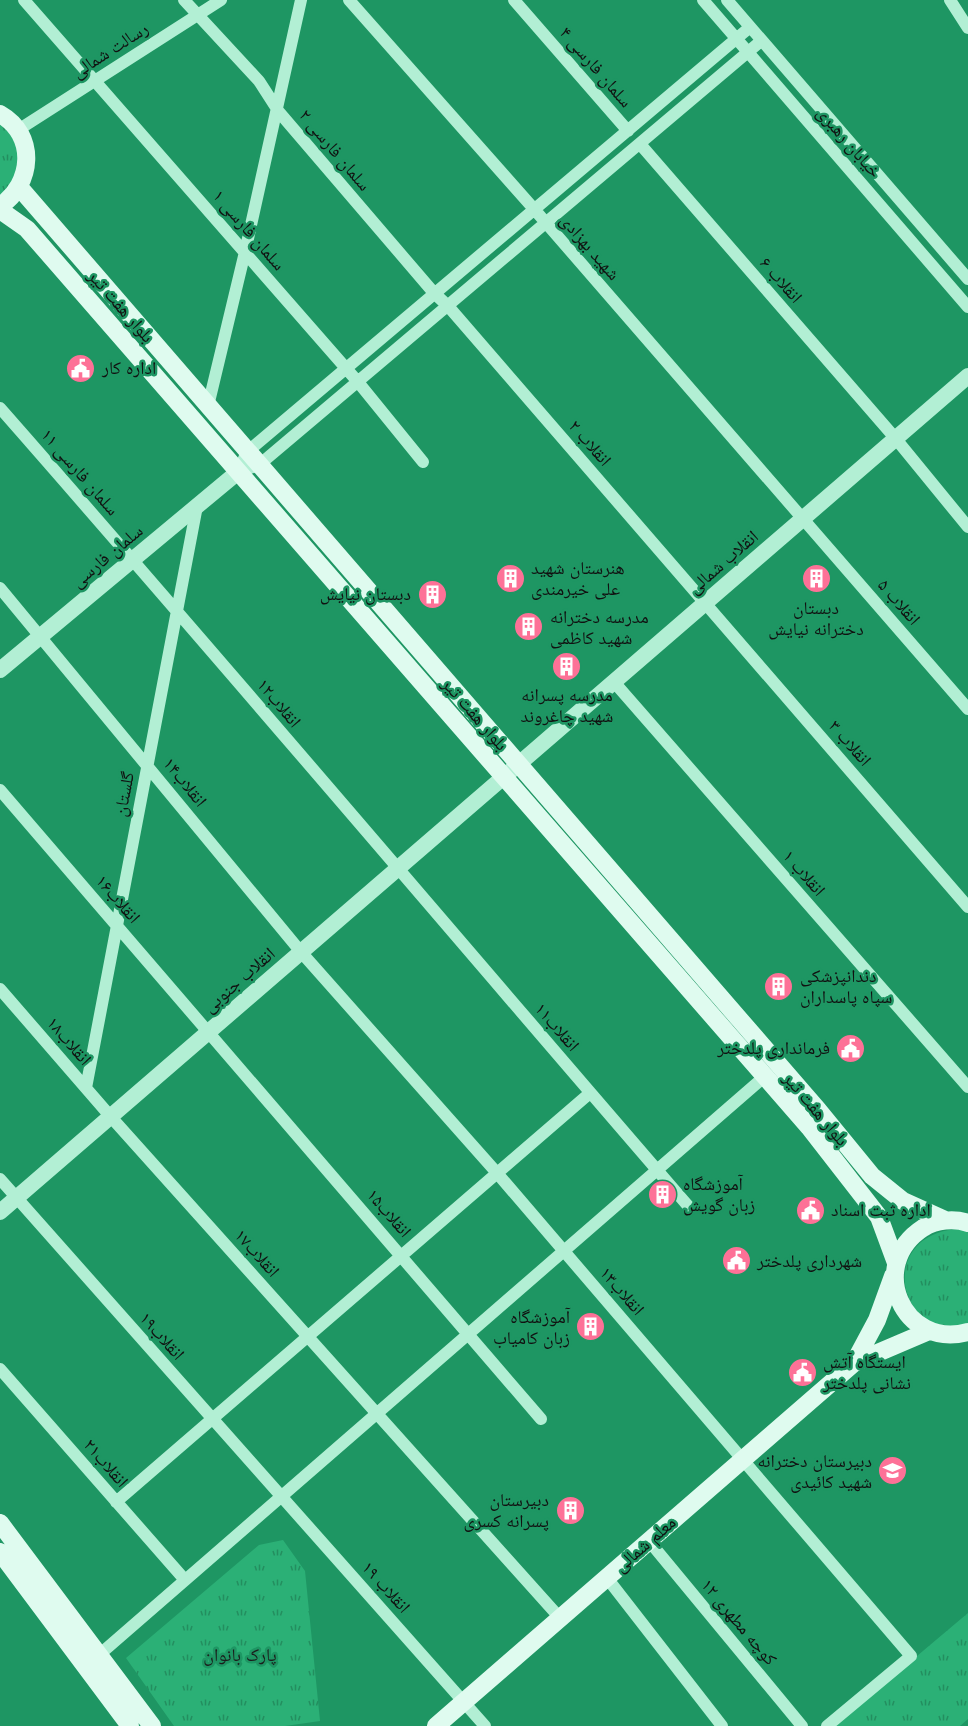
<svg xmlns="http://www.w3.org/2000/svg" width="968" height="1726" font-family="Quicksand,'Noto Naskh Arabic',sans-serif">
  <defs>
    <pattern id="grass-tufts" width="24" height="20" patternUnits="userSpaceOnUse" patternTransform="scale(1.5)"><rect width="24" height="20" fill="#2bb076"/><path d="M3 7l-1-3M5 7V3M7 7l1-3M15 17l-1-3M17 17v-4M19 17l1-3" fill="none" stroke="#238e5f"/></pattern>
  </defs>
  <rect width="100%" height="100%" fill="#1e9663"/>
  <path fill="url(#grass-tufts)" d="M0 125C13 133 25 155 19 170 15 180 6 190 0 198Z
    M960 1229 968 1232V1326C895 1342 876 1232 960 1229Z
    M283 1540 305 1571 320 1721 285 1726H174L126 1658 259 1545Z
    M968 1613V1719L960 1726H834Z"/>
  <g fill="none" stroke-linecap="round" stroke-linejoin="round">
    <path stroke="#b2efd4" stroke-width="12" d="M24 0 358 382 423 462
      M184 0 259 81 279 112 434 293 448 306 968 907
      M349 0 534 209 968 709
      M514 0 628 131
      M703 0 968 307
      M727 0 968 279
      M950 0 968 28
      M18 130 221 0
      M640 144 896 439 968 527
      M208 406 245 252 301 0
      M0 408C232 672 459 941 689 1207
      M238 472 247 452 749 28
      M238 472 259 465 761 41
      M0 588 301 952 497 1173 911 1656 827 1726
      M614 682 968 1087
      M0 790 541 1419
      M0 989 111 1117 560 1618
      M86 1088 197 506
      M0 1179 485 1726
      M0 1369 185 1580
      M116 1502 590 1093
      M649 1541 802 1726
      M607 1578 722 1726
      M99 1655 764 1077"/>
    <path stroke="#b2efd4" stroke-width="16" d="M0 670 238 472
      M0 1212 968 376"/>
    <path stroke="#dffbef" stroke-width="18" d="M0 114C37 135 33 184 0 206
      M20 188 818 1110 872 1176 903 1201 945 1220
      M0 210 27 229 809 1127 879 1217 896 1263
      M968 1223C954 1218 936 1220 923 1228 866 1265 903 1350 968 1332
      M854 1363 877 1320 893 1276
      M0 1523 152 1726
      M0 1552 130 1726
      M436 1726 854 1363 929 1331"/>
  </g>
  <defs>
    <symbol id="civic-disc" viewBox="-11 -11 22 22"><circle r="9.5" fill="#fd7197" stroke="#1e9663"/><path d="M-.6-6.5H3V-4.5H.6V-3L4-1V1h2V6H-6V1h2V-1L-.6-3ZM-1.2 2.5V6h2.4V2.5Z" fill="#fff"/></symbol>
    <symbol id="building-disc" viewBox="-11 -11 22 22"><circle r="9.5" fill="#fd7197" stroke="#1e9663"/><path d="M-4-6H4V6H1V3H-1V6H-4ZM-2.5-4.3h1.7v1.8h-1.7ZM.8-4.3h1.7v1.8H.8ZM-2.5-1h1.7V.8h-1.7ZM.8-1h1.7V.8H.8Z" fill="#fff"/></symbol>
    <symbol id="school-disc" viewBox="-11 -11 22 22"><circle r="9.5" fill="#fd7197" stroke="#1e9663"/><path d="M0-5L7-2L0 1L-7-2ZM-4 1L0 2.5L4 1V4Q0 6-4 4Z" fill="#fff"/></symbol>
  </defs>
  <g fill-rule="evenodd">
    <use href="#civic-disc" x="64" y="352" width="33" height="33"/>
    <use href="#building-disc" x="494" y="562" width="33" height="33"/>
    <use href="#building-disc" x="800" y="562" width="33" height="33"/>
    <use href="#building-disc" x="416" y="578" width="33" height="33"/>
    <use href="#building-disc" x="512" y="610" width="33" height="33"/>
    <use href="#building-disc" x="550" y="650" width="33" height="33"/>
    <use href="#building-disc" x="762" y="970" width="33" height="33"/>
    <use href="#civic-disc" x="834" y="1032" width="33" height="33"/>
    <use href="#building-disc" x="646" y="1178" width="33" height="33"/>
    <use href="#civic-disc" x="794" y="1194" width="33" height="33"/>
    <use href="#civic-disc" x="720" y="1244" width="33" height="33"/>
    <use href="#building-disc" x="574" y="1310" width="33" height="33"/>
    <use href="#civic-disc" x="786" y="1356" width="33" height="33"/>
    <use href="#school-disc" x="876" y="1454" width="33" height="33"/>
    <use href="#building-disc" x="554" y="1494" width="33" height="33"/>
  </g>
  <g text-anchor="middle" stroke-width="5" stroke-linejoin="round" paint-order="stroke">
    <g font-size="18" fill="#111" stroke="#1e9663">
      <text transform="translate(110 50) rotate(-33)" y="6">رسالت شمالی</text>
      <text transform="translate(596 67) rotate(49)" y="6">سلمان فارسی ۴</text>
      <text transform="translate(849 142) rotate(49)" y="6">خیابان رهبری</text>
      <text transform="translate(335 150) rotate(50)" y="6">سلمان فارسی ۲</text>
      <text transform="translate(249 230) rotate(49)" y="6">سلمان فارسی ۱</text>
      <text transform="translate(590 247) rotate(49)" y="6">شهید بهزادی</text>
      <text transform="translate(781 280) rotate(49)" y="6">انقلاب ۶</text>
      <text transform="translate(121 306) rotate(49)" y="6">بلوار هفت تیر</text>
      <text transform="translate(590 443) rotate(49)" y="6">انقلاب ۲</text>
      <text transform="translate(80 472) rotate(49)" y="6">سلمان فارسی ۱۱</text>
      <text transform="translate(107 556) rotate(-40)" y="6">سلمان فارسی</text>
      <text transform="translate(723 562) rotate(-41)" y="6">انقلاب شمالی</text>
      <text transform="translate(899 602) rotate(49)" y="6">انقلاب ۵</text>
      <text transform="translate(279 703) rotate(50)" y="6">انقلاب۱۲</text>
      <text transform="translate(475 714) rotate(49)" y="6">بلوار هفت تیر</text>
      <text transform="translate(850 743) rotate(49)" y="6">انقلاب ۳</text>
      <text transform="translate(185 782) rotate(51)" y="6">انقلاب۱۴</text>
      <text transform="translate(124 794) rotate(-79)" y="6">گلستان</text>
      <text transform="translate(804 873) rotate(49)" y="6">انقلاب ۱</text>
      <text transform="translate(118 899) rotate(49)" y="6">انقلاب۱۶</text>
      <text transform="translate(239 980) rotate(-41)" y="6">انقلاب جنوبی</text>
      <text transform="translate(557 1027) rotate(49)" y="6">انقلاب۱۱</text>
      <text transform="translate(69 1041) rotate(49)" y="6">انقلاب۱۸</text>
      <text transform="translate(816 1109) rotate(50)" y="6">بلوار هفت تیر</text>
      <text transform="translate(389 1213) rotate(49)" y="6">انقلاب۱۵</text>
      <text transform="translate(257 1253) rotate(48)" y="6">انقلاب۱۷</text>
      <text transform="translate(622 1291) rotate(49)" y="6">انقلاب۱۳</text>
      <text transform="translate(162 1336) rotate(48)" y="6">انقلاب۱۹</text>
      <text transform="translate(106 1463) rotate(49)" y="6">انقلاب۲۱</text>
      <text transform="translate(645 1544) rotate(-41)" y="6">معلم شمالی</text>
      <text transform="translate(386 1587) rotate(48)" y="6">انقلاب ۱۹</text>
      <text transform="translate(739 1622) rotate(50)" y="6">کوچه مطهری ۱۲</text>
    </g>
    <g font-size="18" fill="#111" stroke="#1e9663" text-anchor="start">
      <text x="102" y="374">اداره کار</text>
      <text x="531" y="574">هنرستان شهید<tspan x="531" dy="21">علی خیرمندی</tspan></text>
      <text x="411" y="600" text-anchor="end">دبستان نیایش</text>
      <text x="816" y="614" text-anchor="middle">دبستان<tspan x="816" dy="21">دخترانه نیایش</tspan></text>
      <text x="550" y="623">مدرسه دخترانه<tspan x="550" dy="21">شهید کاظمی</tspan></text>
      <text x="567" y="701" text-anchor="middle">مدرسه پسرانه<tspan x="567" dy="21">شهید چاغروند</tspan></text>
      <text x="800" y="982">دندانپزشکی<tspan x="800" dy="21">سپاه پاسداران</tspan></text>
      <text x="830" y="1054" text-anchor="end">فرمانداری پلدختر</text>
      <text x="683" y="1190">آموزشگاه<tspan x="683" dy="21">زبان گویش</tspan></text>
      <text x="831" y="1216">اداره ثبت اسناد</text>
      <text x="757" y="1267">شهرداری پلدختر</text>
      <text x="570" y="1323" text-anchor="end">آموزشگاه<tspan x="570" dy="21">زبان کامیاب</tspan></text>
      <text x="823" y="1368">ایستگاه آتش<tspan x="823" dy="21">نشانی پلدختر</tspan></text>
      <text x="872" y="1467" text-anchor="end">دبیرستان دخترانه<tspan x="872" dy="21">شهید کائیدی</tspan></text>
      <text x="549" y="1506" text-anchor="end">دبیرستان<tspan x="549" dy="21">پسرانه کسری</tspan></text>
    </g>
    <g font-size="18" fill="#1b1d1c" stroke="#1e9663">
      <text x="240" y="1661">پارک بانوان</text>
    </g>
  </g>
</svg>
